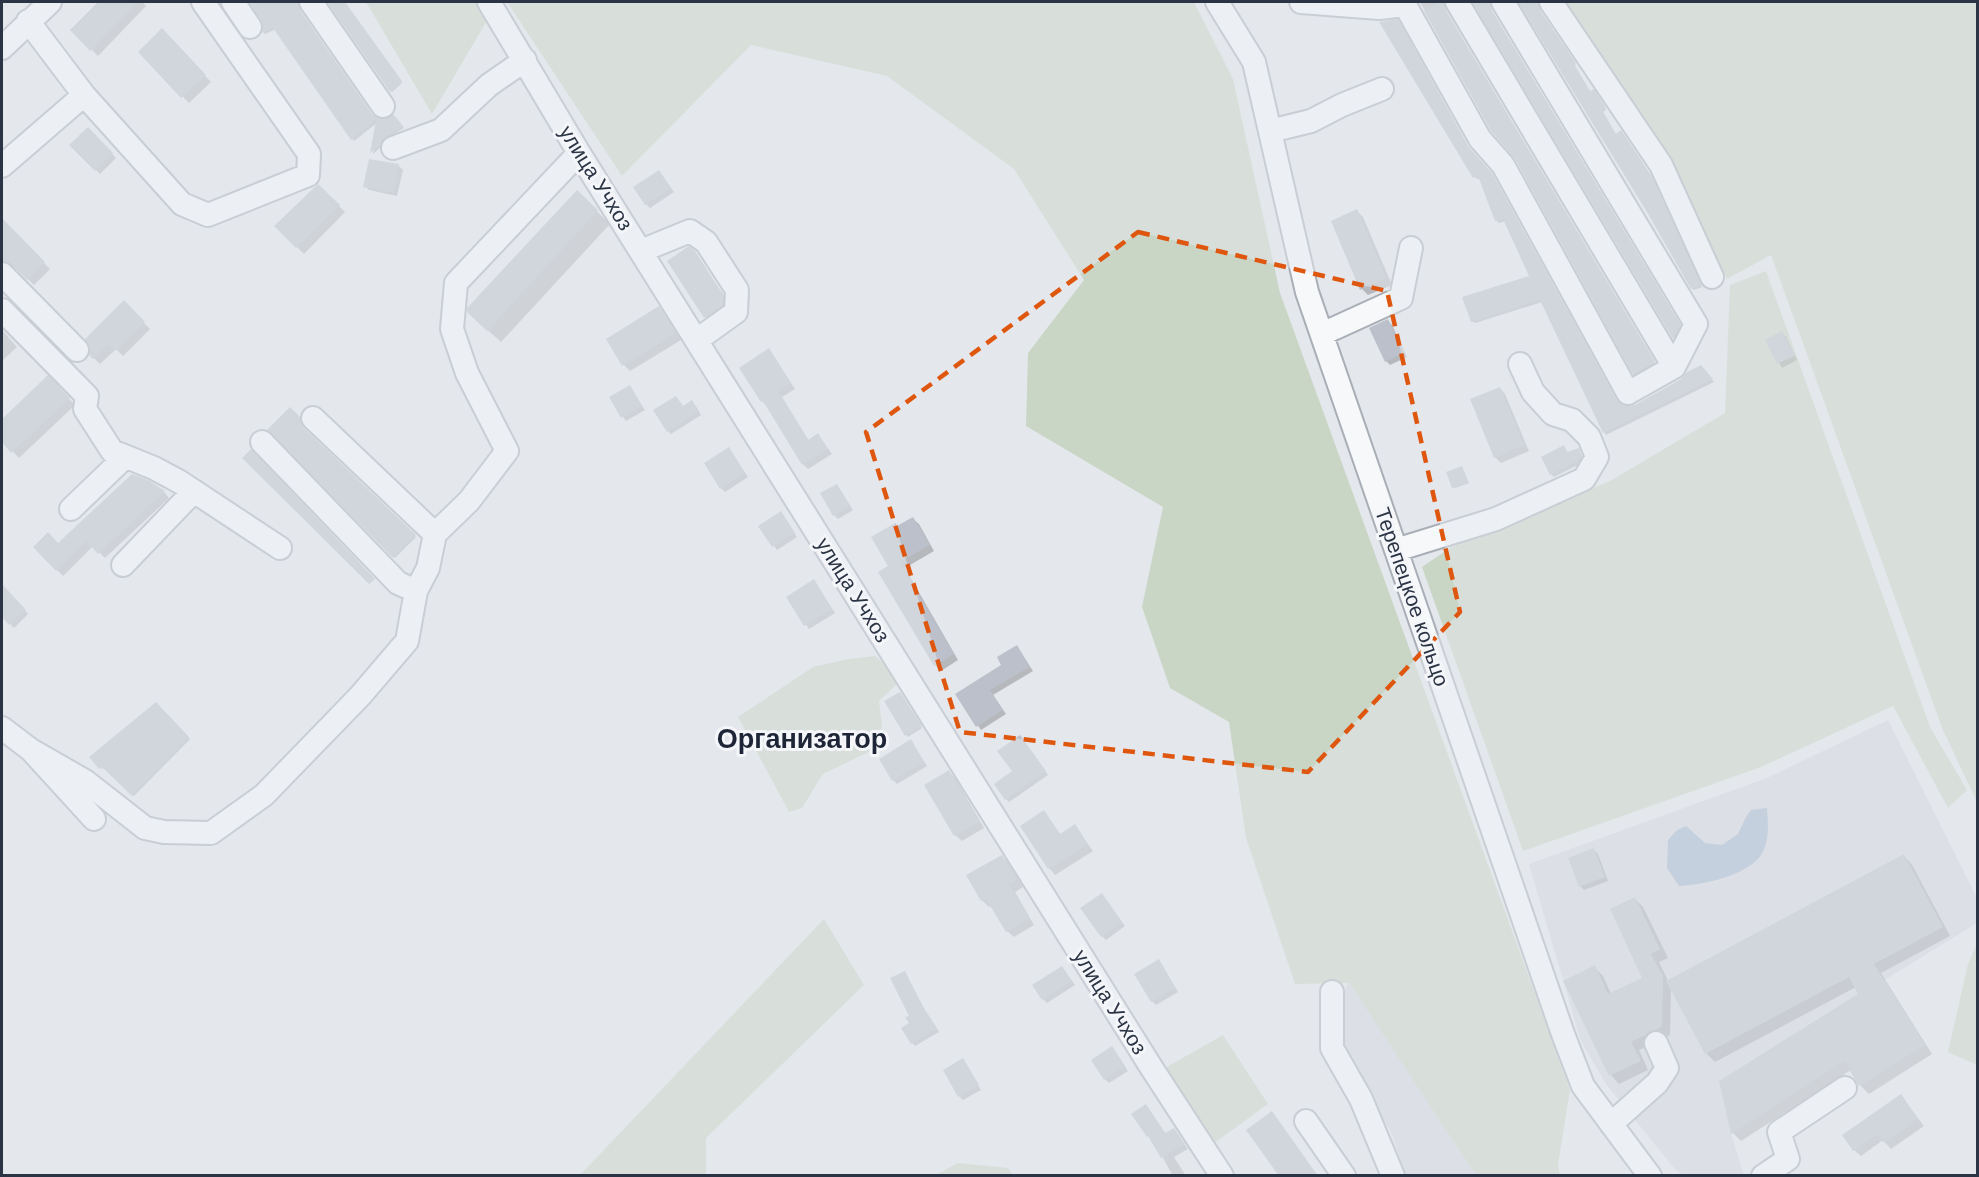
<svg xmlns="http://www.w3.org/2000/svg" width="1979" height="1177" font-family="'DM Sans',sans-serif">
  <rect width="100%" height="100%" fill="#e4e7ec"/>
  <path fill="#d2d6de" d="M1888 720 1977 898V923L1720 1081 1731 1134 1744 1175H1683L1675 1169 1606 1084 1581 1041 1529 864 1767 778Z
    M1349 982 1476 1175H1405L1392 1134 1338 1044 1339 1002Z"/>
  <path fill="#c9d6c5" d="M366 2H498L432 114Z
    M507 2H1194L1233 79 1280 293 1570 1090 1558 1165 1560 1175H1476L1349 983 1295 984 1246 838 1229 722 1170 688 1142 607 1163 507 1026 426 1028 353 1084 280 1014 169 887 76 751 45 622 176Z
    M1565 2H1977V802L1942 728 1771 255 1727 279 1666 160Z
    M1766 271 1930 727 1967 790 1948 808 1893 706 1761 767 1523 851 1422 567 1450 548 1610 481 1725 413 1730 285Z
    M875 656 895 672 898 683 879 701 882 726 875 749 823 774 802 808 789 812 738 717 813 667 848 659Z
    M824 919 864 985 706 1138V1175H580Z
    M1977 944 1978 1065H1977L1948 1052 1968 964Z
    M1223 1035 1268 1104 1213 1144 1165 1068Z
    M958 1163 1008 1168 1013 1175H936Z"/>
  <path fill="#9fb4cc" d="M1767 808C1768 823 1770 841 1761 855 1747 876 1702 885 1679 886L1667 868 1668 840 1677 830 1686 826 1705 843 1722 845 1738 834 1746 817 1751 810Z"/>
  <path fill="#0003" d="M100 2H142L146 6 98 56 72 30Z
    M251 2H299L301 13 373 116 384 121 395 117 404 128 384 140 381 147 373 154 378 122 354 141 276 29 265 34 264 33 265 26 263 19Z
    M329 2H344L402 83 392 92Z
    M1420 2H1445L1446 12 1656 364 1636 375 1634 374 1516 158 1492 130Z
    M1474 2H1491L1492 12 1681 327 1675 339Z
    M1520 2H1539L1541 13 1576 65 1574 66 1590 92 1595 93 1606 110 1603 112 1616 136 1653 180 1702 287 1694 290 1692 288 1649 211Z
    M1400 23 1470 150 1618 404 1627 408 1635 406 1682 380 1701 366 1714 382 1606 435 1542 302 1475 323 1472 321 1531 277 1506 221 1499 223 1496 220 1481 178 1477 179 1475 177Z
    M162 31 211 82 189 103 140 52Z
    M88 129 116 158 100 174 71 145Z
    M399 166 403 170 397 196 369 190 365 186Z
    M659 172 674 192 650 208 646 204Z
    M318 186 345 212 304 254 276 226Z
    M577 192 610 224 501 342 482 325Z
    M1357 211 1363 217 1392 285 1368 295 1362 289Z
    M2 220 50 269 34 285 19 270 13 267H6L2 263Z
    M694 252 727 300 726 309 709 321 669 261Z
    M124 303 150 329 123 356 116 349 100 364 91 355Z
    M659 308 665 315 681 340 630 371 624 365Z
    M1388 321 1392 325 1407 357 1390 365 1386 361Z
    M2 330 17 347 2 361Z
    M1782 333 1786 337 1797 360 1782 368 1767 340Z
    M769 350 795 389 782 397 809 441 818 435 832 454 808 469 803 464 768 407 762 401Z
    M48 377 75 405 19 458 2 440V421Z
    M630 387 645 410 626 421 623 417Z
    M1500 388 1505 394 1529 451 1501 463 1495 457Z
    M695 405 701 415 671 434 668 431 683 407Z
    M270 430 305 431 416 537 395 558Z
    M1564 447 1568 454 1578 450 1584 460 1582 463 1554 477 1551 474Z
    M729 449 748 477 725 492 721 488Z
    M1462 467 1469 483 1455 488 1453 487Z
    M837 485 853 510 838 519 834 515Z
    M164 492 169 498 105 558 93 546 63 576 35 547 58 545Z
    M784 517 797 537 777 550 760 526Z
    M913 519 919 524 934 551 905 568 958 660 941 671 935 665 890 567 897 528Z
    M814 581 835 613 809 629 788 597Z
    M2 586 28 614 14 628 2 615Z
    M1020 651 1033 671 993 695 1006 714 981 730 957 695 1003 665Z
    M902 695 922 728 908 737 886 702Z
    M156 704 190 739 134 796 105 767 102 769 91 757Z
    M1023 740 1048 775 1009 802 1006 799Z
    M911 741 927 766 897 784 893 780Z
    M949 772 955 778 984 828 962 841 955 835Z
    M1044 812 1061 835 1075 826 1093 851 1055 875 1049 868 1022 826Z
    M1594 850 1598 854 1608 881 1584 890 1580 886Z
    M1002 856 1008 863 1023 887 1015 892 1034 925 1014 937 1007 931 992 905 989 907 982 900Z
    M1904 856 1912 865 1950 936 1881 973 1932 1054 1869 1094 1860 1085 1851 1070 1741 1141 1733 1133 1721 1082 1860 994 1856 987 1715 1062 1706 1053 1671 987 1670 1035 1639 1050 1648 1070 1619 1084 1611 1075 1565 981 1594 967 1603 976 1611 994 1644 978 1635 899 1643 907 1668 958 1659 962 1668 981Z
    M1105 899 1125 926 1106 940 1102 936Z
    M1162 965 1178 992 1156 1005 1152 1001Z
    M1062 968 1075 985 1047 1003 1043 999Z
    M905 973 926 1012 939 1032 915 1046 912 1043Z
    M1112 1048 1128 1071 1109 1083 1105 1079Z
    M963 1060 981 1090 963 1100 959 1096Z
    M1901 1096 1924 1126 1891 1149 1883 1140 1861 1156 1854 1150Z
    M1149 1110 1166 1134 1174 1130 1188 1149 1174 1157 1186 1176H1173L1153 1140Z"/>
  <path fill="#bbc0ca" d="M98 2H138L90 51 70 30Z
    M249 2H298L300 10 372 114 377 118 384 119 393 114 403 126 383 139 380 145 370 153 376 120 351 140 273 28 262 33 263 27 261 20Z
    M327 2H345L402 81 390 92Z
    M1439 2H1444L1445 9 1655 362 1633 375 1515 159 1491 131 1424 11Z
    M1472 2H1490L1491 9 1681 325 1673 339Z
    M1518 2H1538L1540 10 1576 63 1574 64 1590 91 1594 89 1606 108 1602 110 1616 134 1621 130 1641 160 1652 177 1702 285 1691 289 1647 212Z
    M1398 19 1468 146 1492 173 1617 400 1621 404 1627 406 1635 405 1681 379 1687 372 1701 365 1713 379 1603 433 1540 300 1471 322 1462 297 1529 276 1503 219 1495 221 1478 176 1473 178 1379 22Z
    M162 28 206 75 181 98 138 52Z
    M88 127 113 153 95 171 69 145Z
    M369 159 399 164 394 193 363 187Z
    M659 170 671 188 645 205 633 187Z
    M318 184 340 205 296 248 274 226Z
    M577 190 598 210 487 331 467 312V308Z
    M1357 209 1386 278 1360 290 1331 221Z
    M2 218 45 262 27 280 11 264 2 261Z
    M689 246 695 251 723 295V305L704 318 667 261Z
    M124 300 145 322 115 351 109 344 93 359 89 355 90 347 85 339Z
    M659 306 676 333 622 366 606 339Z
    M1388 319 1404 353 1385 362 1369 328Z
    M1782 331 1795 356 1777 364 1765 340Z
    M769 348 791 383 778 391 808 440 818 433 828 449 802 465 763 401 761 402 739 368Z
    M48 375 70 398 11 453 2 442V419Z
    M630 385 642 406 621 418 609 397Z
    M1500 387 1524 445 1494 458 1470 399Z
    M676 396 683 406 692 400 699 411 667 432 653 410Z
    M290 407 300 417 304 428 416 535 393 558 267 430Z
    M1564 445 1567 452 1579 448 1582 456 1579 460 1550 475 1541 457Z
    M729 447 745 473 720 489 704 463Z
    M251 449 375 579 369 584 242 458Z
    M1462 466 1468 482 1452 488 1446 472Z
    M132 474 148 480 165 491 98 554 86 541 56 571 33 547 48 532 58 543Z
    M837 484 850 506 833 516 820 493Z
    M781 511 795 533 772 547 758 526Z
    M913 517 930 545 900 562 954 654 934 666 878 572 888 566 871 537 895 523 897 526Z
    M814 579 832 609 804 626 786 597Z
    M2 584 26 610 9 625 2 617Z
    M1017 645 1030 667 990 690 1003 710 976 727 955 694 1001 665 997 657Z
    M900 692 922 726 905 736 884 701Z
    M156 702 189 737 132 796 102 767 99 769 89 757Z
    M1020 735 1046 771 1005 800 994 784 1012 771 997 751Z
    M911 739 924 762 892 781 879 759Z
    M949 770 979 822 954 836 924 785Z
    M1044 810 1060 834 1075 824 1088 844 1048 869 1020 826Z
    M1594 848 1605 877 1579 887 1568 858Z
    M1904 854 1943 927 1874 964 1925 1045 1859 1086 1844 1061 1731 1134 1719 1081 1858 994 1849 977 1705 1054 1666 981Z
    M1002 855 1017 880 1009 885 1029 918 1006 932 986 899 981 901 966 875Z
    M1102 893 1122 922 1101 937 1080 908Z
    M1635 897 1660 949 1651 954 1663 976 1662 1027 1631 1042 1641 1061 1609 1076 1563 981 1595 965 1608 994 1642 978 1610 909Z
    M1159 959 1175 988 1151 1002 1134 974Z
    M1062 966 1072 981 1042 1000 1032 985Z
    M905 971 923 1007 937 1028 911 1044 901 1028 909 1023 905 1017 909 1016 890 978Z
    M1112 1046 1125 1066 1104 1080 1091 1060Z
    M963 1058 979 1085 958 1097 943 1070Z
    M1901 1094 1918 1119 1884 1143 1877 1134 1853 1151 1842 1135Z
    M1146 1104 1165 1133 1174 1128 1185 1144 1161 1158 1148 1136 1147 1137 1131 1114Z
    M1272 1111 1318 1176H1279L1246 1130Z"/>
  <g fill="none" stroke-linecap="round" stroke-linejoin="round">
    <defs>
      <path id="minor" d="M233 2 250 27
        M311 2 383 106
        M489 2 579 153 1151 1067 1222 1176
        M1217 2 1254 62 1307 292 1563 1034 1583 1086 1650 1176
        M1301 2 1379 8 1405 5 1480 139 1503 165 1628 393 1674 367 1696 324 1503 2
        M1457 2 1674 367
        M1551 2 1661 165 1712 277
        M28 21 84 95 182 204 208 215 308 175 309 154 203 2
        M2 48 50 2
        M1270 131 1311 121 1342 105 1382 89
        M393 148 441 130 489 85 525 60
        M2 166 84 95
        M641 251 690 231 706 242 737 290 736 312 697 340
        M2 274 77 350
        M2 310 87 396 85 409 112 451 154 468 180 482 280 548
        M1322 334 1401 298 1411 248
        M262 442 398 583 416 591 428 568 435 534 313 418
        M71 509 125 457
        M435 534 469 501 507 451 467 373 452 329 456 283 579 153
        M1396 550 1496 519 1584 479 1597 457 1589 437 1572 420 1553 414 1533 392 1520 364
        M123 565 194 491
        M2 728 31 750 94 819
        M31 750 85 781 145 828 164 832 211 833 264 795 360 696 407 641 416 591
        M1332 992V1048L1361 1099 1393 1176
        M1306 1121 1344 1176
        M1611 1124 1657 1083 1667 1068 1656 1043
        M1763 1176 1788 1159 1779 1132 1845 1088"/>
    </defs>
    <use href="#minor" stroke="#a9aeb7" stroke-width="26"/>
    <use href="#minor" stroke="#f7f8fa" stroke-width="22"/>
  </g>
  <path d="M0 0H1979V1177H0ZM1138 232 1387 291 1460 612 1308 772 960 732 866 432Z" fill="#e4e7ec" fill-opacity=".55" fill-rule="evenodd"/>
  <path fill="none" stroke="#df570f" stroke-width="4.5" stroke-dasharray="12 8" stroke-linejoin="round" d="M1138 232 1387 291 1460 612 1308 772 960 732 866 432Z"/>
  <g text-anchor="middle" stroke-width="6" stroke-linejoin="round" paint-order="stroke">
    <g font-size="21" fill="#2b3445" stroke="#f4f6f9">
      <text transform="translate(596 178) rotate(58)" y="7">улица Учхоз</text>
      <text transform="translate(853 590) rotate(58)" y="7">улица Учхоз</text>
      <text transform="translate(1412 597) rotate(71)" y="7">Терепецкое кольцо</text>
      <text transform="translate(1110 1002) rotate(58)" y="7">улица Учхоз</text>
    </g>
    <g font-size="27" font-weight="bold" fill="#1d2536" stroke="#f4f6f9">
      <text x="802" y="748">Организатор</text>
    </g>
  </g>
  <rect width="1979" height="1177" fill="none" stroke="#2b3445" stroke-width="6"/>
</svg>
